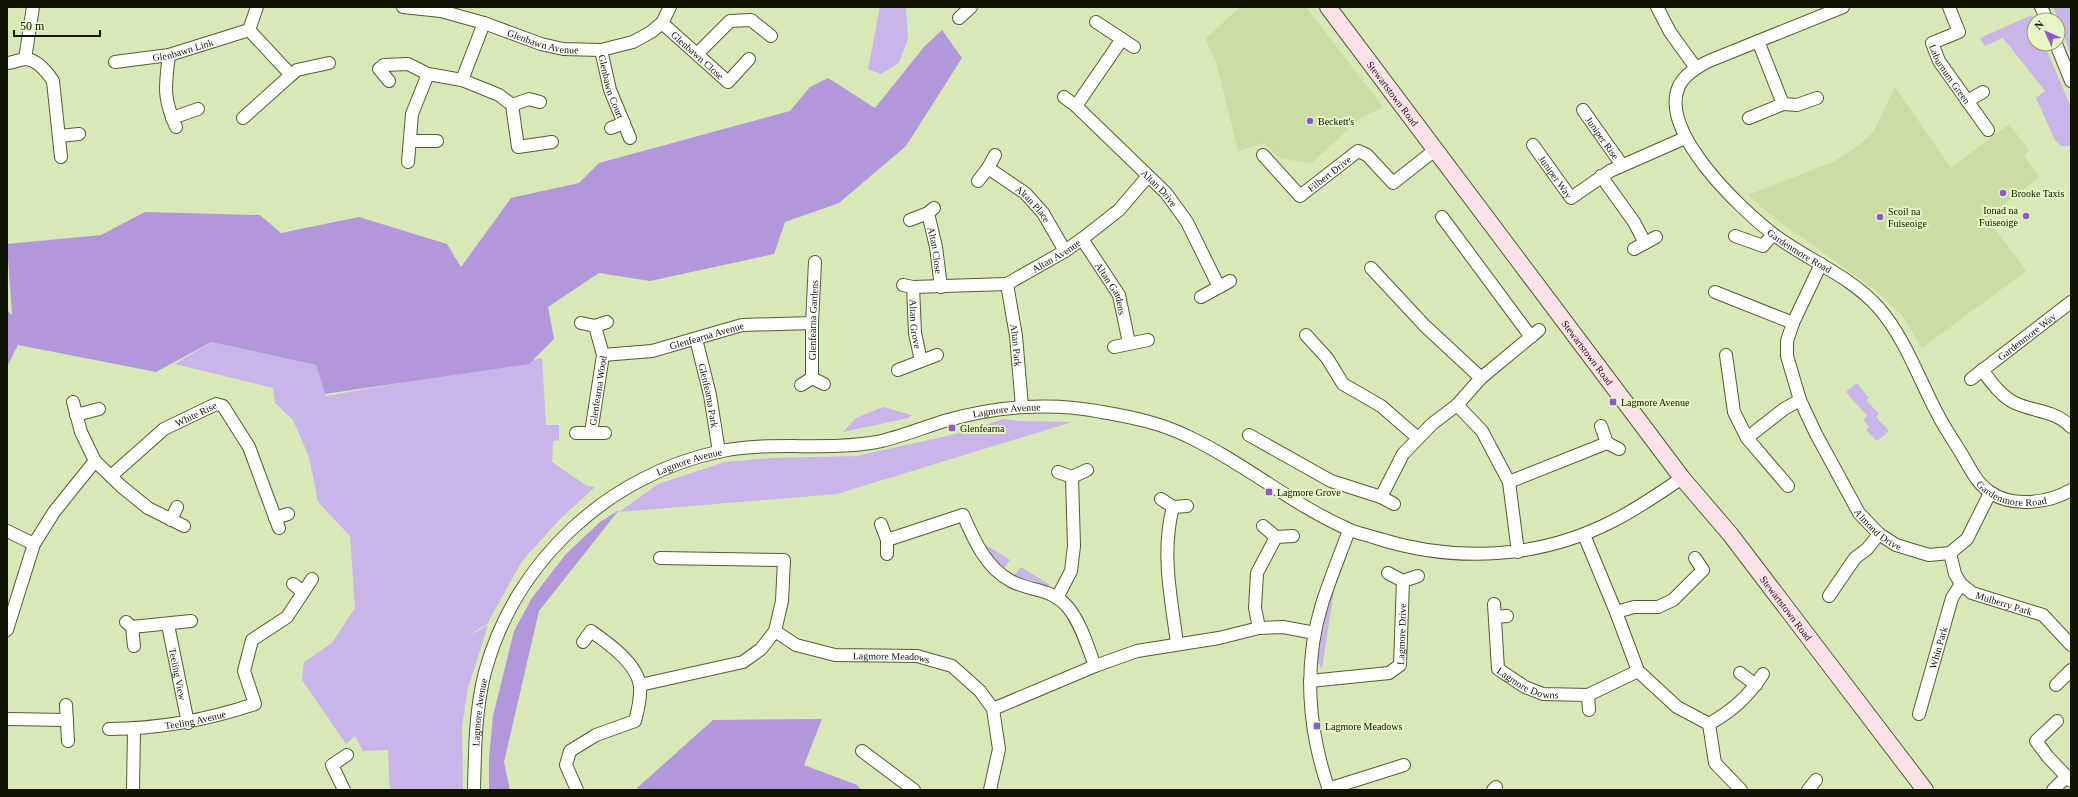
<svg xmlns="http://www.w3.org/2000/svg" width="2078" height="797" font-family="'Times New Roman',serif">
  <rect width="100%" height="100%" fill="#d8e8b6"/>
  <path fill="#cbdda4" d="M1240 7H1306L1383 107 1359 119 1312 163 1281 159 1264 143 1238 151 1216 62 1205 39Z
    M1895 87 1951 168 2009 124 2029 150 2024 155 2039 177 1987 218 2026 271 1922 348 1903 317 1878 292 1768 213 1748 195 1833 162 1859 145 1874 131Z"/>
  <path fill="#cab5eb" d="M880 7H906L908 39 899 63 881 74 868 69Z
    M2053 7H2071V55Z
    M2032 15 2034 21V44H2044L2071 107 2070 146H2061L2055 140 2036 98 2045 91 2003 38 1985 46 1980 38Z
    M211 342 316 365 326 396 542 358 546 425H559V440L553 441 552 462 587 486 595 487 560 519 522 561 487 624 463 639 488 625 468 688 462 726 463 790H390L388 750 363 751 355 736 346 744 302 680 304 662 332 643 355 608 350 536 318 502 309 457 293 420 275 403 273 388 175 364Z
    M1857 383 1869 398 1866 400 1879 414 1876 417 1889 431 1877 441 1866 430 1869 427 1863 419 1867 416 1846 392Z
    M883 407 912 415 908 418 843 432 856 418Z
    M1003 419 1019 421 1072 422 837 494 619 512 658 484 725 462 770 458 857 456 965 432Z
    M986 545 1010 560 1003 570 986 550Z
    M1021 567 1050 585 1048 587 1032 580 1014 576Z
    M1332 590H1334L1322 669 1317 661 1325 615Z"/>
  <path fill="#b298db" d="M942 30 962 58 906 146 839 203 785 222 774 254 650 281 599 273 548 307 554 339 529 364 325 394 316 365 211 342 156 372 18 345 7 367V310L12 315 7 244 101 235 145 212 260 215 281 233 359 217 447 244 461 267 511 198 579 183 599 163 790 111 810 87 828 78 875 108 924 47Z
    M619 510 539 611 504 762 510 790H489V758L493 716 514 631 532 598 566 554 600 522Z
    M822 719 804 765 857 785 861 790H637V788L713 720Z"/>
  <g fill="none" stroke-linecap="round" stroke-linejoin="round">
    <defs>
      <g id="minor">
        <path id="s1" d="M403 7 441 11 484 23 541 44 563 49 601 50 633 42 651 32 662 23 670 7"/>
        <path d="M1657 7 1670 32 1696 68"/>
        <path id="s2" d="M1843 7 1709 61C1697 67 1685 74 1679 86 1658 132 1741 209 1773 234 1807 260 1849 275 1878 307 1905 338 1918 377 1937 413 1944 427 1953 440 1961 453 1969 466 1976 483 1990 492 2012 508 2049 503 2071 490"/>
        <path id="s3" d="M1949 7 1959 32 1932 43 1939 61 1988 130"/>
        <path d="M2041 7 2047 20"/>
        <path d="M959 18 971 7"/>
        <path d="M1096 22 1134 47"/>
        <path id="s4" d="M662 23 728 82 749 59"/>
        <path d="M1758 41 1783 104"/>
        <path d="M2056 44 2071 81"/>
        <path id="s5" d="M601 50 610 90 630 138"/>
        <path d="M697 54 730 21 751 20 771 36"/>
        <path d="M169 55C165 87 163 98 176 127"/>
        <path d="M25 59 33 7"/>
        <path id="s6" d="M115 62 169 55 249 30 257 7"/>
        <path d="M7 63C13 63 20 59 26 59 38 60 47 72 53 81L61 157"/>
        <path d="M291 75 297 70 329 63"/>
        <path d="M462 80 484 23"/>
        <path d="M389 81 379 69 384 65 408 64 428 74 462 80 499 95 512 105 518 147 552 142"/>
        <path id="s7" d="M1064 97 1076 106 1166 193 1187 222 1219 287"/>
        <path d="M1967 101 1983 92"/>
        <path d="M512 105 529 99 540 102"/>
        <path d="M1076 106 1122 39"/>
        <path id="s8" d="M1583 110 1622 165"/>
        <path d="M172 118 198 109"/>
        <path d="M243 118 291 75 249 30"/>
        <path d="M1749 118 1783 104 1797 105 1817 98"/>
        <path d="M611 128 624 123"/>
        <path d="M59 136 79 134"/>
        <path d="M410 141H437"/>
        <path id="s9" d="M1533 145 1571 198 1610 171 1685 138"/>
        <path id="s10" d="M1263 155 1300 196 1358 151 1367 155 1393 183 1435 150"/>
        <path d="M408 162 412 114 428 74"/>
        <path id="s11" d="M988 168 1025 193 1043 213 1065 251"/>
        <path d="M1601 176 1634 222 1645 243"/>
        <path d="M978 181 988 168 995 155"/>
        <path id="s12" d="M928 213 936 247 941 287"/>
        <path d="M1442 217 1531 337"/>
        <path d="M910 220 928 213 934 208"/>
        <path d="M1735 236 1763 246 1773 234"/>
        <path id="s13" d="M1082 239 1119 295 1129 343"/>
        <path d="M1634 249 1656 237"/>
        <path id="s14" d="M1821 264 1793 323 1787 341V356L1800 400 1816 434 1859 513 1879 534 1896 545 1929 555 1950 553 1967 539 1990 493"/>
        <path d="M1371 268 1425 326 1481 378"/>
        <path id="s15" d="M1007 284 1016 336 1022 407"/>
        <path id="s16" d="M903 285 913 287 1007 284 1065 251 1082 239 1119 210 1148 176"/>
        <path id="s17" d="M913 287 915 333 921 361"/>
        <path d="M1715 292 1793 323"/>
        <path d="M1201 297 1230 281"/>
        <path d="M581 323 595 326 607 322"/>
        <path d="M1306 335 1327 358 1343 384 1381 406 1418 438"/>
        <path id="s18" d="M696 339 710 395 719 452"/>
        <path d="M1114 347 1148 340"/>
        <path id="s19" d="M603 355 652 351 742 325 812 323"/>
        <path d="M1726 355 1734 412 1747 438 1788 486"/>
        <path d="M898 370 937 355"/>
        <path d="M1982 370C1992 383 2001 396 2015 403 2034 412 2055 410 2071 427"/>
        <path id="s20" d="M812 378V323L815 262"/>
        <path id="s21" d="M1971 379 2071 302"/>
        <path d="M801 385 812 378 824 384"/>
        <path d="M73 402 81 432 95 461 122 487 148 508 184 526"/>
        <path d="M1457 405 1482 431 1509 482 1518 552"/>
        <path d="M76 415 99 409"/>
        <path d="M1601 426 1607 443 1619 449"/>
        <path d="M576 433H605"/>
        <path id="s22" d="M591 433 603 355 595 326"/>
        <path d="M1249 435 1331 481 1381 497 1394 504"/>
        <path d="M1747 438 1784 409 1800 400"/>
        <path d="M1058 472 1072 477 1087 470"/>
        <path id="s23" d="M111 476 164 429 216 404 223 406 249 447 279 528"/>
        <path d="M1509 482 1607 443"/>
        <path d="M1381 497 1403 454 1432 424 1457 405 1481 378 1539 330"/>
        <path d="M1161 499 1173 507 1187 506"/>
        <path d="M1173 507C1161 552 1171 598 1177 643"/>
        <path d="M275 518 288 514"/>
        <path d="M171 520 177 507"/>
        <path d="M881 524 887 540V554"/>
        <path d="M1263 526 1276 537 1293 536"/>
        <path d="M7 531 34 544"/>
        <path d="M1584 535 1616 612 1638 671 1677 707 1709 724C1732 711 1748 697 1763 674"/>
        <path d="M887 540 963 515C974 540 986 568 1011 581 1031 592 1053 587 1070 610 1082 626 1088 648 1095 666"/>
        <path id="s24" d="M1950 553 1955 574 1961 584 1972 593 2043 615 2071 645"/>
        <path d="M1388 573 1403 581 1418 576"/>
        <path d="M293 584 303 592"/>
        <path d="M1829 596 1855 558 1867 549 1879 534"/>
        <path d="M1057 598 1071 571 1074 546 1072 477"/>
        <path id="s25" d="M1494 604 1498 669 1525 687 1543 694 1588 695 1638 671"/>
        <path d="M1616 612 1634 607H1658L1673 600 1703 570 1695 558"/>
        <path d="M1495 617 1507 616"/>
        <path d="M126 622 132 627 134 646"/>
        <path id="s26" d="M168 625 188 723"/>
        <path d="M132 627 191 621"/>
        <path d="M1259 628 1255 608 1257 573 1276 537"/>
        <path d="M7 630 34 544 54 512 95 461"/>
        <path id="s27" d="M775 631 796 645 835 655 917 656 952 666 980 691 993 709 999 749 990 790"/>
        <path d="M1740 673 1756 685"/>
        <path id="s28" d="M1310 681 1389 673 1400 665 1403 581"/>
        <path d="M640 685 743 662 761 649 775 631 782 601 784 560 660 558"/>
        <path d="M2056 685 2071 670"/>
        <path d="M1588 695 1589 710"/>
        <path d="M66 705 68 741"/>
        <path d="M993 709 1095 666 1137 651 1219 638 1259 628 1283 627 1315 633"/>
        <path id="s29" d="M1919 714 1952 598 1961 584"/>
        <path d="M7 719 67 720"/>
        <path d="M2057 721 2036 741 2048 757 2071 781"/>
        <path d="M1709 724 1715 763 1741 790"/>
        <path id="s30" d="M109 729C160 729 207 720 255 704L244 671 252 640 287 617 312 579"/>
        <path d="M862 751 914 790"/>
        <path d="M1328 789 1404 765"/>
        <path d="M133 790 134 729"/>
        <path d="M344 790 332 765 347 755"/>
        <path id="s31" d="M474 790C475 750 475 711 485 672 515 561 609 474 722 451 773 441 826 451 877 442 901 437 924 427 948 420 997 406 1052 402 1102 412 1131 417 1161 423 1187 436 1243 462 1291 504 1348 529 1356 533 1367 535 1376 538 1455 563 1539 559 1613 521 1637 509 1660 493 1682 478"/>
        <path d="M577 790 566 765 570 751 596 735 635 721C638 710 641 698 640 687 638 664 608 643 591 631L583 642"/>
        <path d="M1329 790C1308 730 1303 665 1322 604 1330 579 1340 555 1349 530"/>
        <path d="M1493 790 1496 787"/>
        <path d="M1808 790 1816 780"/>
        <path d="M2053 790 2066 777"/>
      </g>
      <g id="secondary">
        <path id="s32" d="M1328 7 1682 478 1730 534 1925 790"/>
      </g>
    </defs>
    <use href="#minor" stroke="#515e32" stroke-width="14"/>
    <use href="#secondary" stroke="#515e32" stroke-width="18"/>
    <use href="#minor" stroke="#fff" stroke-width="12"/>
    <use href="#secondary" stroke="#fde1e8" stroke-width="16"/>
  </g>
  <g fill="#8f58d0" stroke="#e5f5c3" stroke-width="1.5">
    <circle cx="1310" cy="121" r="4"/>
    <circle cx="2003" cy="193" r="4"/>
    <circle cx="2026" cy="216" r="4"/>
    <circle cx="1880" cy="217" r="4"/>
    <rect x="1609" y="398" width="8" height="8" rx="2"/>
    <rect x="948" y="424" width="8" height="8" rx="2"/>
    <rect x="1265" y="488" width="8" height="8" rx="2"/>
    <rect x="1313" y="722" width="8" height="8" rx="2"/>
  </g>
  <g text-anchor="middle" stroke-width="4" stroke-linejoin="round" paint-order="stroke">
    <g font-size="10" fill="#0f1403" stroke="#e5f5c3">
      <text dy="4" stroke="none"><textPath href="#s1" startOffset="145">Glenbawn Avenue</textPath></text>
      <text dy="4" stroke="none"><textPath href="#s6" startOffset="69">Glenbawn Link</textPath></text>
      <text dy="4" stroke="none"><textPath href="#s4" startOffset="48">Glenbawn Close</textPath></text>
      <text dy="4" stroke="none"><textPath href="#s3" startOffset="92">Laburnum Green</textPath></text>
      <text dy="4" stroke="none"><textPath href="#s5" startOffset="38">Glenbawn Court</textPath></text>
      <text dy="4" stroke="none"><textPath href="#s32" startOffset="108">Stewartstown Road</textPath></text>
      <text dy="4" stroke="none"><textPath href="#s8" startOffset="34">Juniper Rise</textPath></text>
      <text dy="4" stroke="none"><textPath href="#s10" startOffset="92">Filbert Drive</textPath></text>
      <text dy="4" stroke="none"><textPath href="#s9" startOffset="39">Juniper Way</textPath></text>
      <text dy="4" stroke="none"><textPath href="#s7" startOffset="132">Altan Drive</textPath></text>
      <text dy="4" stroke="none"><textPath href="#s11" startOffset="58">Altan Place</textPath></text>
      <text dy="4" stroke="none"><textPath href="#s12" startOffset="38">Altan Close</textPath></text>
      <text dy="4" stroke="none"><textPath href="#s2" startOffset="400">Gardenmore Road</textPath></text>
      <text dy="4" stroke="none"><textPath href="#s16" startOffset="161">Altan Avenue</textPath></text>
      <text dy="4" stroke="none"><textPath href="#s13" startOffset="58">Altan Gardens</textPath></text>
      <text dy="4" stroke="none"><textPath href="#s20" startOffset="58">Glenfearna Gardens</textPath></text>
      <text dy="4" stroke="none"><textPath href="#s17" startOffset="37">Altan Grove</textPath></text>
      <text dy="4" stroke="none"><textPath href="#s19" startOffset="106">Glenfearna Avenue</textPath></text>
      <text dy="4" stroke="none"><textPath href="#s21" startOffset="70">Gardenmore Way</textPath></text>
      <text dy="4" stroke="none"><textPath href="#s15" startOffset="62">Altan Park</textPath></text>
      <text dy="4" stroke="none"><textPath href="#s32" startOffset="432">Stewartstown Road</textPath></text>
      <text dy="4" stroke="none"><textPath href="#s22" startOffset="43">Glenfearna Wood</textPath></text>
      <text dy="4" stroke="none"><textPath href="#s18" startOffset="58">Glenfearna Park</textPath></text>
      <text dy="4" stroke="none"><textPath href="#s31" startOffset="749">Lagmore Avenue</textPath></text>
      <text dy="4" stroke="none"><textPath href="#s23" startOffset="106">White Rise</textPath></text>
      <text dy="4" stroke="none"><textPath href="#s31" startOffset="425">Lagmore Avenue</textPath></text>
      <text dy="4" stroke="none"><textPath href="#s2" startOffset="736">Gardenmore Road</textPath></text>
      <text dy="4" stroke="none"><textPath href="#s14" startOffset="298">Almond Drive</textPath></text>
      <text dy="4" stroke="none"><textPath href="#s24" startOffset="81">Mulberry Park</textPath></text>
      <text dy="4" stroke="none"><textPath href="#s32" startOffset="756">Stewartstown Road</textPath></text>
      <text dy="4" stroke="none"><textPath href="#s28" startOffset="124">Lagmore Drive</textPath></text>
      <text dy="4" stroke="none"><textPath href="#s29" startOffset="69">Whin Park</textPath></text>
      <text dy="4" stroke="none"><textPath href="#s27" startOffset="122">Lagmore Meadows</textPath></text>
      <text dy="4" stroke="none"><textPath href="#s26" startOffset="50">Teeling View</textPath></text>
      <text dy="4" stroke="none"><textPath href="#s25" startOffset="99">Lagmore Downs</textPath></text>
      <text dy="4" stroke="none"><textPath href="#s31" startOffset="78">Lagmore Avenue</textPath></text>
      <text dy="4" stroke="none"><textPath href="#s30" startOffset="87">Teeling Avenue</textPath></text>
    </g>
    <g font-size="10" fill="#0f1403" stroke="#e5f5c3" text-anchor="start">
      <text x="1318" y="125">Beckett's</text>
      <text x="2011" y="197">Brooke Taxis</text>
      <text x="2018" y="214" text-anchor="end">Ionad na<tspan x="2018" dy="12">Fuiseoige</tspan></text>
      <text x="1888" y="215">Scoil na<tspan x="1888" dy="12">Fuiseoige</tspan></text>
      <text x="1621" y="406">Lagmore Avenue</text>
      <text x="960" y="432">Glenfearna</text>
      <text x="1277" y="496">Lagmore Grove</text>
      <text x="1325" y="730">Lagmore Meadows</text>
    </g>
  </g>
  <rect width="2078" height="797" fill="none" stroke="#0f1403" stroke-width="16"/>
  <g transform="translate(2046 32) rotate(315)"><circle r="19" fill="#e5f5c3" stroke="#8f9b76"/>
  <path d="M0-3L7 15L0 10L-7 15Z" fill="#8f58d0"/>
  <text y="-6" font-size="11" font-weight="bold" text-anchor="middle" fill="#0f1403">N</text>
  </g>
  <path d="M14 30v6h86v-6" fill="none" stroke="#0f1403" stroke-width="2"/>
  <text x="20" y="30" font-size="12" fill="#0f1403" stroke="#e5f5c3" stroke-width="3" paint-order="stroke">50 m</text>
</svg>
